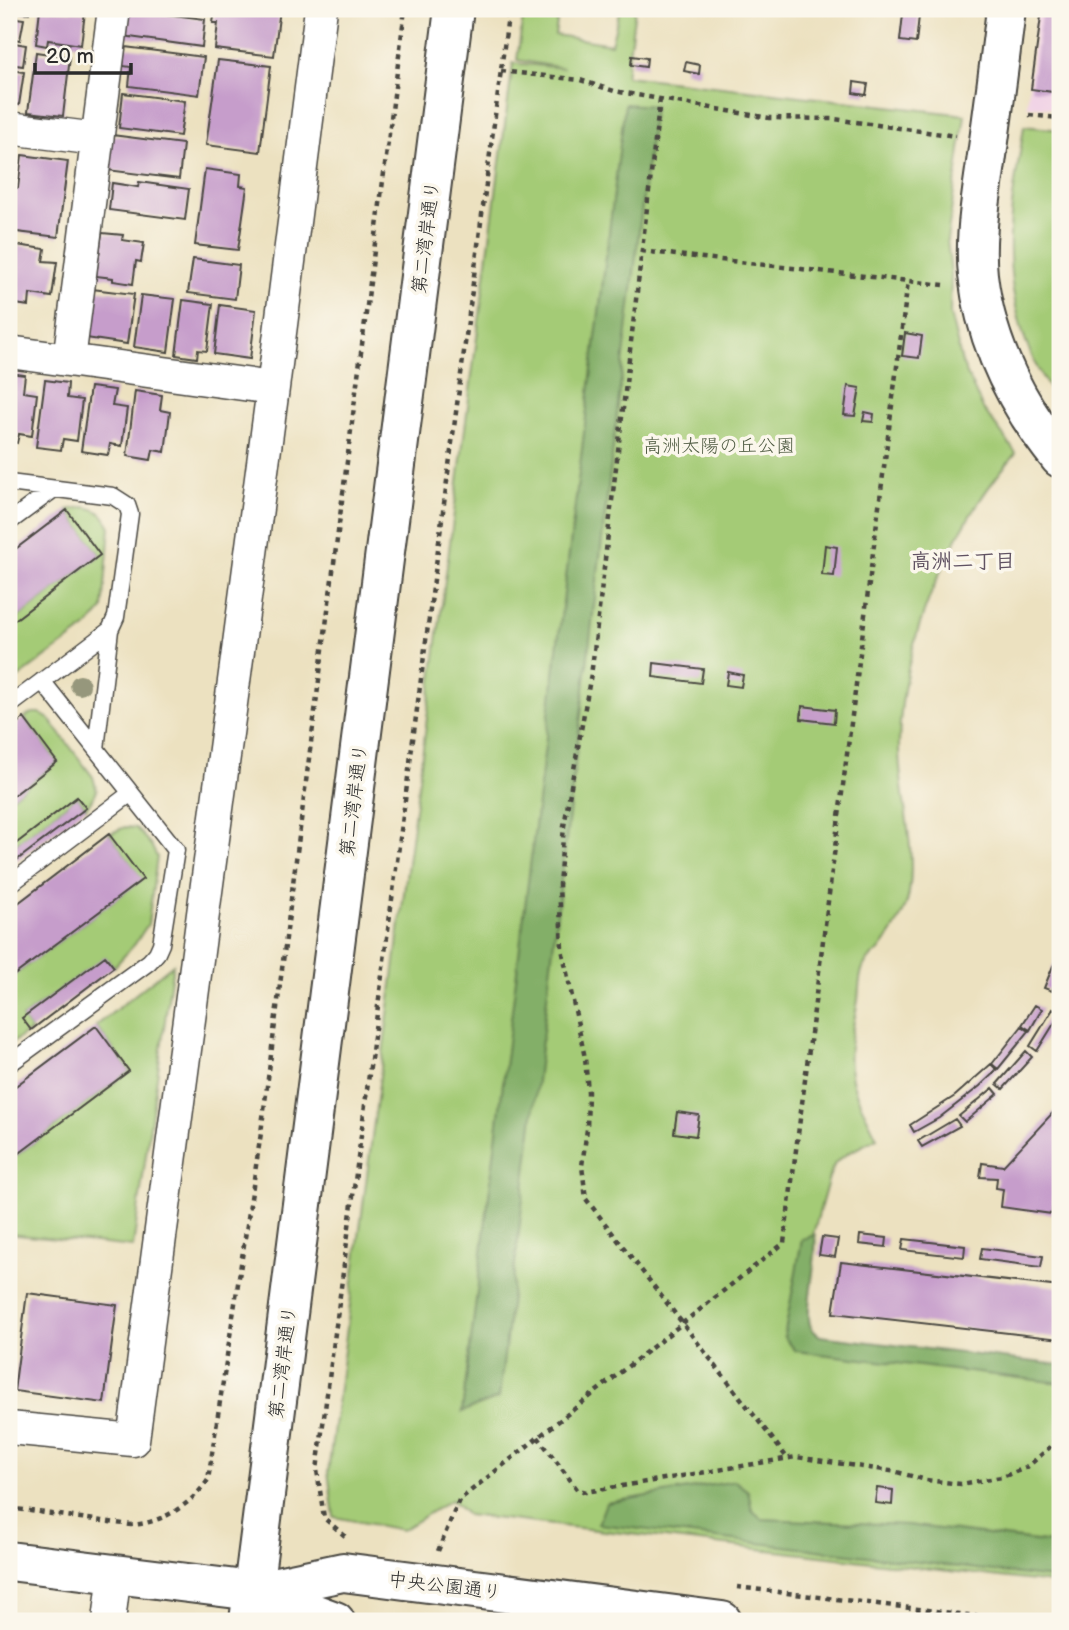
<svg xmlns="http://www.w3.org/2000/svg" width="1069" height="1630" font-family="'Balsamiq Sans','Klee One',sans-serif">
  <rect width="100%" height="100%" fill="#fbf7ec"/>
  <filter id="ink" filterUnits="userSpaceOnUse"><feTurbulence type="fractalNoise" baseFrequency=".0143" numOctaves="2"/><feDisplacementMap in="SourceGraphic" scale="14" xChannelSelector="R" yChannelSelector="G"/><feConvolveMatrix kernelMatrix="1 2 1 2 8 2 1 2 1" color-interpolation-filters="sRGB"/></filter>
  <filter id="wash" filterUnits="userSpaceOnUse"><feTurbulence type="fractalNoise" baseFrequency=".00686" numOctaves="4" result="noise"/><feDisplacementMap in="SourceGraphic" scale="28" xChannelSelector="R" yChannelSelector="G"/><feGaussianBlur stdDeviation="1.57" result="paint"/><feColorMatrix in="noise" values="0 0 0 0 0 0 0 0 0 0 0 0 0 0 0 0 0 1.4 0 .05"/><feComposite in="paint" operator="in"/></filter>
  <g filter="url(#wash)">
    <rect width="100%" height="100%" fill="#ece1c0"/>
    <path fill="#f0d0e5" d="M1037 9H1060V109L1027 106Z"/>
    <path fill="#a4cb76" stroke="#687b50" stroke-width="2" d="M524 9H559L555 35 611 44 620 9H635L626 76 965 115 947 240 951 274 950 314 962 363 982 407 1016 453C948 531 901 641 899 744 898 794 917 844 909 893 906 913 892 933 880 949 876 954 868 958 865 964 859 972 859 990 858 1000 854 1024 846 1050 851 1074 854 1095 868 1118 877 1138L848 1153 835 1163 829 1177 814 1231 793 1345 1060 1377V1584L467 1515 451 1500 402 1530 334 1517 328 1472 513 63 564 68 517 60Z
      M1024 126 1060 130V404C1024 357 1008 297 1010 238 1010 201 1019 163 1024 126Z
      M84 507C98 509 103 513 110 527L103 609 87 627 9 684V618L12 622 100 555 67 510Z
      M32 713H39L49 719 93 777 97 791 86 808 77 797 9 849V799L57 762 24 718Z
      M125 827 136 828 151 845 157 857 148 924 135 944 114 967 105 957 22 1018 31 1030 9 1045V979L142 879 109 834Z
      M173 964 133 1247 9 1234V1161L129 1071 96 1026Z"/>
    <path fill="#83af67" stroke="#576d49" stroke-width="2" d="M625 104 654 106 499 1398 462 1412Z
      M815 1235C819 1258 802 1315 812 1329 813 1331 819 1335 820 1336L1060 1365V1383L796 1351 784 1337 802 1239Z
      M735 1481 748 1491 752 1510 762 1519 908 1525 1060 1544V1579L598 1524 606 1503Z"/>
    <g id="blocks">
      <path fill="#c69dcb" d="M9 9H29V13L9 11Z
        M40 9 85 12 81 45 48 40 47 46 36 44Z
        M126 9 205 19 202 47 122 36Z
        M181 9H207L206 14Z
        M215 9H280L274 56 215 49 218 23H213Z
        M1042 9H1060V93L1031 89Z
        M903 14 919 16 916 43 900 41Z
        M9 17 24 19 20 40 9 38Z
        M9 42 26 45 23 66 9 64Z
        M125 47 204 57 199 95 129 86 131 67 123 66Z
        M36 52 70 57 63 116 28 112Z
        M632 56 647 58 646 67 631 65Z
        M218 60 271 66 260 152 206 145Z
        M686 62 700 65 699 74 684 71Z
        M9 70 24 72 19 105 9 103Z
        M854 82 868 84 866 95 853 93Z
        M123 93 185 101 180 136 119 128Z
        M112 135 183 144 179 179 107 170Z
        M22 155 68 161 58 237 9 231V187L18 188Z
        M205 169 241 174 240 186 247 187 238 250 195 245Z
        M139 182 189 189 185 220 109 210 112 183 138 187Z
        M102 233 123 235 122 240 144 243 141 262 136 261 133 284 113 281V278L96 276Z
        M9 244 45 249 43 261 57 262 52 297 30 294 29 306 9 303Z
        M193 259 239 265 235 299 188 293Z
        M92 289 134 294 127 344 86 338Z
        M141 295 175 299 168 352 134 347Z
        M183 300 213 304 207 351 198 350 197 358 176 355Z
        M220 305 256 310 250 359 214 354Z
        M905 333 922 336 919 358 902 356Z
        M9 373 25 375 23 392 37 394 32 436 19 434 17 443 9 441Z
        M45 380 68 383 67 398 82 400 77 441 63 439 61 450 36 447Z
        M848 386 860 388 855 416 844 415Z
        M90 387 115 390 112 406 127 408 122 446 110 444 108 455 81 451Z
        M135 391 162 395 160 410 170 412 165 452 153 450 151 460 127 456Z
        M865 412 874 414 873 422 863 421Z
        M67 510 100 555 12 622 9 618V554Z
        M825 545 837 547 834 576 822 575Z
        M654 663 703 669 701 683 653 677Z
        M728 672 743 675 741 687 726 685Z
        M802 706 835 710 834 723 801 719Z
        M24 718 57 762 9 799V729Z
        M77 797 86 808 9 866V849Z
        M109 834 143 879 9 979V910Z
        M1060 946V967L1054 965Z
        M105 956 114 967 31 1030 22 1018Z
        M1053 966 1060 970 1052 991 1044 988Z
        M1035 1005 1042 1009 1030 1030 1022 1025Z
        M1053 1009 1060 1014 1037 1051 1030 1046Z
        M96 1026 129 1071 9 1161V1091Z
        M1022 1026 1029 1031 998 1069 992 1064Z
        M1026 1051 1032 1057 1003 1089 997 1084Z
        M991 1064 997 1070 980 1086 939 1118 914 1132 910 1125 955 1096Z
        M993 1088 998 1094 965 1122 959 1116Z
        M1060 1105V1183L1056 1182 1052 1214 1001 1207 1003 1189 996 1188 997 1178 980 1177 982 1163 1003 1166Z
        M677 1112 699 1115 696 1136 674 1133Z
        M955 1119 960 1126 922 1147 918 1141Z
        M860 1235 887 1238 886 1247 859 1244Z
        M822 1237 838 1239 835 1257 819 1255Z
        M904 1239 965 1246 964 1257 902 1250Z
        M982 1248 1043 1256 1041 1267 980 1259Z
        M841 1262 1060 1287V1339L833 1313Z
        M27 1293 117 1305 104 1403 14 1391Z
        M877 1488 893 1490 892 1505 875 1503Z"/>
    </g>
  </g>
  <g filter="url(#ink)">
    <use href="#blocks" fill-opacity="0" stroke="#484641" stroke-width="2"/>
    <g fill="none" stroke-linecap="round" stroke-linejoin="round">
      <defs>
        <path id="service" d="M9 483 113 496 127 505 130 514 116 617 110 630 9 706
          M9 522 54 489
          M96 749 110 630
          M9 885 131 793
          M9 1064 149 962 157 953 161 944 176 850 42 681"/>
        <path id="minor" d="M9 128 97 139
          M9 352 273 388
          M69 360 114 9
          M9 1428 133 1440 273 388 321 9
          M109 1621 115 1572"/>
        <path id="tertiary" d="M1006 9C1000 60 993 112 986 163 981 200 974 238 978 275 986 344 1017 405 1060 458
          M9 1561 253 1591 335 1621
          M253 1591 343 1572 722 1621
          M249 1621 454 9"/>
      </defs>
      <use href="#service" stroke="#484641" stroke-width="19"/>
      <use href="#minor" stroke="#484641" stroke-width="35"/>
      <use href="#tertiary" stroke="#484641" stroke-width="42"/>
      <path stroke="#484641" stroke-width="4.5" stroke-dasharray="5 5" stroke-linecap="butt" d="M501 71 580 80 614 91 769 118 834 119 956 136
        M660 99 592 668 564 826 559 885 562 949 585 1058 588 1092 587 1129 582 1166 586 1199 788 1459
        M1029 115 1060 118
        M641 251 944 285
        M538 1437 577 1489 586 1492 796 1457 897 1472 926 1480 961 1484 1002 1477 1026 1468 1049 1448 1060 1432
        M9 1508 131 1525C162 1523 191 1505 208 1480L261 1133 405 9
        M345 1536 324 1518 317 1470 509 9
        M438 1551 459 1500 784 1243 908 281
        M737 1587 1018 1621"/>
      <use href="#service" stroke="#fff" stroke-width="16"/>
      <use href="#minor" stroke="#fff" stroke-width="32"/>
      <use href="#tertiary" stroke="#fff" stroke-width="38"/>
    </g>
    <circle fill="#96977b" cx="80" cy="685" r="10"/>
  </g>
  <g text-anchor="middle" stroke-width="7" stroke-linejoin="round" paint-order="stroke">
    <g font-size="19" fill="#2b2b2b" stroke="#fbf7ec">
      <text transform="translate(425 237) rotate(-83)" y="7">第二湾岸通り</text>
      <text transform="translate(353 800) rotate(-83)" y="7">第二湾岸通り</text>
      <text transform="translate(282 1362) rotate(-83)" y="7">第二湾岸通り</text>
      <text transform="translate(445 1585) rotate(7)" y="7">中央公園通り</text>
    </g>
    <g font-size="19" fill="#4f5b42" stroke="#fbf7ec">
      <text x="719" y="452">高洲太陽の丘公園</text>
    </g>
    <g font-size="21" font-weight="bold" fill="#615363" stroke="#fbf7ec">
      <text x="963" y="568">高洲二丁目</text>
    </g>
  </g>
  <rect width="1069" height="1630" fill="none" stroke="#fbf7ec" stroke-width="35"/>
  <path d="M35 63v10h96v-10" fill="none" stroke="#2b2b2b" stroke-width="3.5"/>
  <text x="46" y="63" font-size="21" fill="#2b2b2b" stroke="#fbf7ec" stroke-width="5" paint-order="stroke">20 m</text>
</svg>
